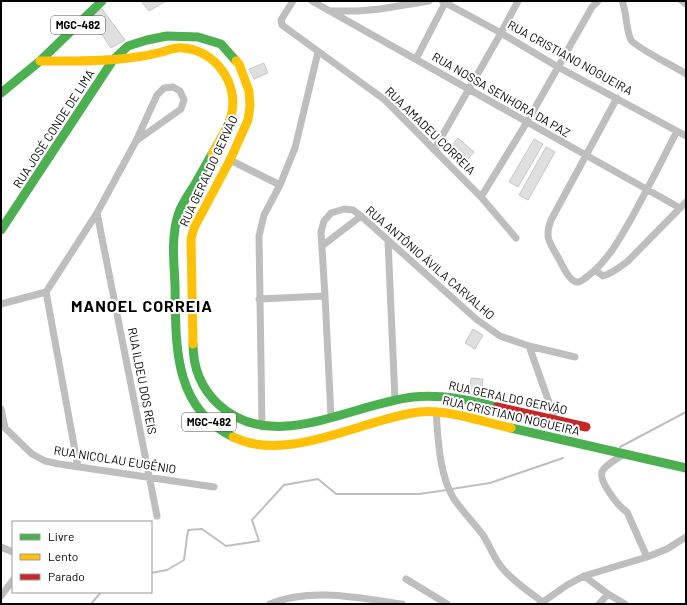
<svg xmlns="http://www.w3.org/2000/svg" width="687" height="605" font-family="Barlow,sans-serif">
  <rect width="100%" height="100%" fill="#fff"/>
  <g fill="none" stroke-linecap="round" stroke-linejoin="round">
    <path stroke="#bfbfbf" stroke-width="2" d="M620 447 686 412
      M451 489 490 483 563 458
      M151 573 167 570 184 560 188 530 202 529 226 546 259 541 252 520 284 485 318 479 336 494H419L447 490
      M91 604 101 592"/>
  </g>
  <path fill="#dfdfdf" stroke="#c7c7c7" d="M141 1H166L149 11Z
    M102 9 125 40 111 48 90 17Z
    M264 63 268 73 254 79 249 69Z
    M458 138 474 152 467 160 451 146Z
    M534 139 543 144 518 187 509 182Z
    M546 147 555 152 528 200 519 195Z
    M473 329 483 335 475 349 465 343Z
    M471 378 483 379 481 395 469 394Z"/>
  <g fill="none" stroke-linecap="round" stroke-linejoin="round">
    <path stroke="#bebebe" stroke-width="7" d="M293 1 281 20 282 25 385 100 481 197 516 238
      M312 1 680 208
      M442 1 501 33 558 67 686 136
      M622 1C627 13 626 31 631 40 636 48 676 67 686 74
      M682 1 686 4
      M332 11H358L380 9 429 1
      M416 59 445 3
      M617 98 551 220C544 238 550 243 559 259 562 265 570 283 578 282 581 282 585 278 588 276 610 259 623 233 636 210 650 184 664 157 677 131
      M136 141 181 109 184 100 180 91 173 87 164 88 157 95 136 141 97 213 157 516
      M434 150 501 33 518 1
      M230 160 280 185
      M481 197 527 122 592 7 598 1
      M388 241 395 400
      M322 246 361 216
      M595 270 603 276C613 273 620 267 628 261L686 202
      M259 299 325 296
      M1 304 46 292
      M529 346 556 422
      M1 409 5 428
      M436 411C438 438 439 475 454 499 463 512 474 523 483 535 490 546 494 559 503 569 514 582 529 592 543 602
      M331 417 325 296 321 232 324 221 331 213 344 209 353 210 361 216 476 319 500 336 529 346 575 357
      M1 424 32 454 45 461 59 464 214 487
      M262 427 259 236 264 215 280 185 295 148 318 52
      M624 454C617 459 607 464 603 470 596 479 619 507 627 512L647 557
      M78 467 46 292 97 213
      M1 547 13 552
      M584 576 608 594 625 604
      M406 579 447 604
      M1 596 13 580
      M270 604C310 587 360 598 402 604
      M540 604 567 585 584 576 647 557 667 549 686 537
      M599 604 608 594"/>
    <path stroke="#4caf50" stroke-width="9" d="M1 93 40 61 102 1
      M212 154C206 165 200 175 194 186 188 195 181 205 178 215 171 238 174 262 175 285 176 343 172 407 233 437
      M1 230 113 60 128 46 147 40 167 36 198 37 221 44 236 61
      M193 344C193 367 201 388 218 404 272 455 351 404 413 397 442 394 469 400 497 407
      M511 428 686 468"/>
    <path stroke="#ffc107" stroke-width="9" d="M40 61C70 61 99 62 129 58 140 57 151 55 162 52 169 50 175 47 183 48 215 50 240 84 231 116 227 130 218 142 212 154
      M193 344 191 239 194 228 230 160 248 120 250 106 249 91 239 64 236 61
      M233 437C288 464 362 419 419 412 446 409 484 422 511 428"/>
    <path stroke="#c62828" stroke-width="9" d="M497 407 586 427"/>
  </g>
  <g text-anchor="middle" stroke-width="4" stroke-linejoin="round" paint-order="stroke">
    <g fill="#fff" stroke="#4c4c4c" stroke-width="1">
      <rect x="51" y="16" width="54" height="18" rx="3"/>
      <rect x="182" y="413" width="54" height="18" rx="3"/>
    </g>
    <g font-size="11" font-weight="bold" fill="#000">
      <text x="78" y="29">MGC-482</text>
      <text x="209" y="426">MGC-482</text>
    </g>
    <g font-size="12" fill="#000" stroke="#fff">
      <text transform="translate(570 58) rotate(29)" y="4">RUA CRISTIANO NOGUEIRA</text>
      <text transform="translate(501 95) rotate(30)" y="4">RUA NOSSA SENHORA DA PAZ</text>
      <text transform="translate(54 129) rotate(-57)" y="4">RUA JOSÉ CONDE DE LIMA</text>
      <text transform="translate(430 131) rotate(44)" y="4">RUA AMADEU CORREIA</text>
      <text transform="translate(209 171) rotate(-65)" y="4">RUA GERALDO GERVÃO</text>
      <text transform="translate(430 263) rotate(41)" y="4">RUA ANTÔNIO ÁVILA CARVALHO</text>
      <text transform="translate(142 381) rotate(79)" y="4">RUA ILDEU DOS REIS</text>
      <text transform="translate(508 398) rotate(12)" y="4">RUA GERALDO GERVÃO</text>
      <text transform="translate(511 416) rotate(13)" y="4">RUA CRISTIANO NOGUEIRA</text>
      <text transform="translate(115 460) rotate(9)" y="4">RUA NICOLAU EUGÊNIO</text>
    </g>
    <g font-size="16" font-weight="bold" letter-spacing="1" fill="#000" stroke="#fff">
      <text x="142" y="312">MANOEL CORREIA</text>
    </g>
  </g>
  <rect width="687" height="605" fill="none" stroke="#000000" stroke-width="4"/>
  <rect x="12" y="521" width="140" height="72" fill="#ffffff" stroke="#999999"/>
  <rect x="20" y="534" width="20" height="6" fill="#4caf50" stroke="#999999"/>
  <text x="48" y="541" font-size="12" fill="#000000">Livre</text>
  <rect x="20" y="554" width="20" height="6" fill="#ffc107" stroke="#999999"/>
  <text x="48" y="561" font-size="12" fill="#000000">Lento</text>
  <rect x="20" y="574" width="20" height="6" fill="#c62828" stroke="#999999"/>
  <text x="48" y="581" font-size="12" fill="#000000">Parado</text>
</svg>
